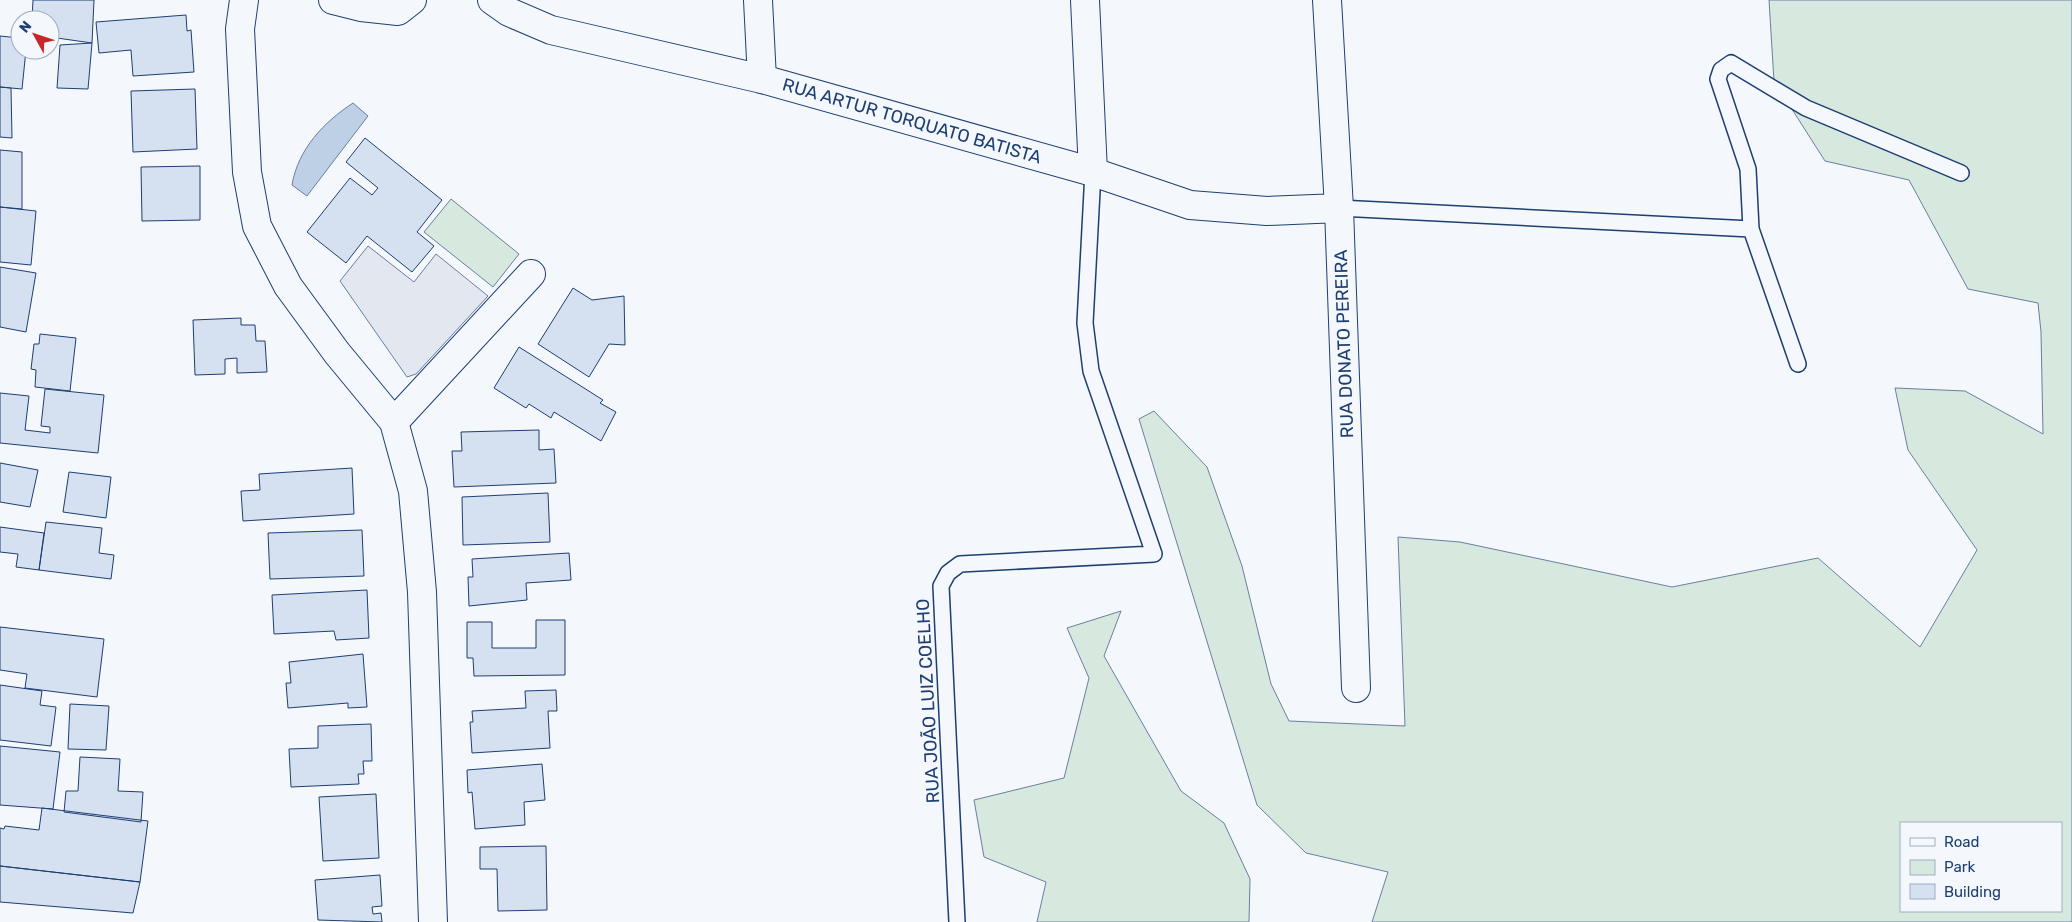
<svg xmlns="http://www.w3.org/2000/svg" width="2072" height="922" font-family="Rubik,sans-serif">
  <rect width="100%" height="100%" fill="#f4f7fb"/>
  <path fill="#d7e8df" stroke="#687fa3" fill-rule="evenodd" d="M1769 0H2072V922H1372L1388 872 1306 853 1257 805 1139 419 1154 411 1207 467 1242 566 1271 684 1289 721 1405 726 1398 537 1460 542 1672 587 1818 558 1920 647 1977 550 1908 450 1895 388 1965 391 2043 434 2041 332 2038 303 1968 289 1909 180 1825 161 1774 81ZM1901 823H2061V911H1901Z
    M451 199 519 254 493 287 424 232Z
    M1121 611 1104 656 1181 791 1224 823 1250 879 1249 922H1037L1046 882 984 857 974 800 1064 778 1089 678 1067 628Z"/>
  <path fill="#e3e8f0" stroke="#687fa3" d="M368 246 414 282 436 254 488 296 416 374 407 377 340 281Z"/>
  <path fill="#bed0e5" stroke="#687fa3" d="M353 103 368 116 307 196 292 185C298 149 324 122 353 103Z"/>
  <path fill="#d5e0f0" stroke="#1d3f73" d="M33 0H94L92 43 50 37V20H32Z
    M186 15 187 31 191 30 194 72 133 76 131 50 99 53 96 22Z
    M0 36 20 38V50H26L22 89 0 87Z
    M92 43 88 89 57 88 60 45Z
    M0 87 11 88 12 138 0 137Z
    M195 89 197 149 133 152 131 91Z
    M365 138 442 200 417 232 434 246 412 272 367 236 346 263 307 232 350 178 372 195 378 188 346 162Z
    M0 150 22 152V209L0 207Z
    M200 166V220L142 221 141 167Z
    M0 207 36 211 31 265 0 262Z
    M0 267 36 273 26 332 0 327Z
    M573 288 592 300 624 296 625 345 609 344 589 377 538 344Z
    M241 318V325H255L256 341H265L267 372 237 373V358L225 359V374L195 375 193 320Z
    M40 334 76 338 70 391 35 387 36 370 31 369 34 344H39Z
    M519 347 603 400 600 403 616 412 601 441 554 412 551 418 529 404 526 408 494 388Z
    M45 389 104 395 98 453 0 443V393L29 396 25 430 50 433V427L41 426Z
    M539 430V450L554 449 556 483 454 487 452 451H462L461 432Z
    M0 463 38 470 30 507 0 502Z
    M352 468 354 514 243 521 241 491 260 490 259 474Z
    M69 472 111 477 106 518 63 512Z
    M548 493 550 542 463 545 462 497Z
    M46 522 102 528 99 553 114 555 111 579 39 570Z
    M0 527 44 533 39 570 16 567 18 554 0 552Z
    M362 530 364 576 270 579 268 533Z
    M569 553 571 580 526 583 527 600 469 606 468 577H473L472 559Z
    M367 590 369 638 336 640 334 631 274 634 272 595Z
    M536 620H565V675L474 676 473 658H467V622H492V648H536Z
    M0 627 104 639 97 697 25 688 27 674 0 670Z
    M363 654 367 707 348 708V703L288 708 286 683H291L289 662Z
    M0 685 42 691 40 705 56 707 51 746 0 740Z
    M556 690 557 711H548L550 748 472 753 470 722H473L472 711 526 708 525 691Z
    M70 704 109 706 106 750 68 749Z
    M371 724 372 761H363L364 774H358L359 784 291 787 289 749 318 748V726Z
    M0 746 60 752 53 809 0 805Z
    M80 757 120 759 118 791 143 792 141 822 64 812 66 791H78Z
    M542 764 545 800 524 802 525 825 475 829 472 792 468 793 467 770Z
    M376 794 379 858 323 861 319 797Z
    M42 808 148 821 140 882 0 866V828L4 829 5 826 39 830Z
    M546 846 547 910 498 911 497 869H480V847Z
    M0 866 140 882 133 913 0 902Z
    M380 875 382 906 372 907 373 914 381 913 382 922 318 920 315 880Z"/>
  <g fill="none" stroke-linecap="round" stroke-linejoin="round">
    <defs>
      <path id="service" d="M1339 208 1751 229
        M1798 364 1751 229 1748 169 1718 79 1721 70 1731 63 1806 108 1961 173
        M957 922 941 586 948 573 960 564 1154 554 1091 371 1085 323 1093 172"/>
      <path id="minor" d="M244 0 240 29 247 172 257 226 288 286 337 353 394 422 413 491 422 592 433 922
        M333 0 361 7 398 11 412 0
        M492 0 509 12 551 30 762 79 1093 172 1190 205 1267 211 1339 208
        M758 0 762 79
        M1085 0 1093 172
        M1327 0 1339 208 1356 688
        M394 422 531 274"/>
    </defs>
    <use href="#service" stroke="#1d3f73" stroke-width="18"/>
    <use href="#minor" stroke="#1d3f73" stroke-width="30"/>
    <use href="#service" stroke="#f4f7fb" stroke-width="15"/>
    <use href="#minor" stroke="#f4f7fb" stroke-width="28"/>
  </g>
  <g text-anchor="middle" stroke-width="4" stroke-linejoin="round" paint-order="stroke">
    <g font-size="18" fill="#1d3f73" stroke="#f4f7fb">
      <text transform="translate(912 121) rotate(16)" y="6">RUA ARTUR TORQUATO BATISTA</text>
      <text transform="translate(1344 344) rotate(-92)" y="6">RUA DONATO PEREIRA</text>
      <text transform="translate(928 701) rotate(-93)" y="6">RUA JOÃO LUIZ COELHO</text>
    </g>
  </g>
  <rect x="1900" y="822" width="162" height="90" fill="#f4f7fb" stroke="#9eadc5"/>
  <rect x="1910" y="838" width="25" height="8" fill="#f4f7fb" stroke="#9eadc5"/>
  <text x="1944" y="847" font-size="15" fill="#1d3f73">Road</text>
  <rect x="1910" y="860" width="25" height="15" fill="#d7e8df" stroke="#9eadc5"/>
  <text x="1944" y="872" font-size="15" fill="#1d3f73">Park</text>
  <rect x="1910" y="884" width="25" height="15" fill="#d5e0f0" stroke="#9eadc5"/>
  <text x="1944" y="897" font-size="15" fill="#1d3f73">Building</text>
  <g transform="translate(35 35) rotate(310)"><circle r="24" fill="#f4f7fb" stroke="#9eadc5"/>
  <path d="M0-4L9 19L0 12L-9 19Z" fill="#c62828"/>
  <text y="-8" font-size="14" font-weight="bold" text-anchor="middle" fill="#1d3f73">N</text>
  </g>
</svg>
